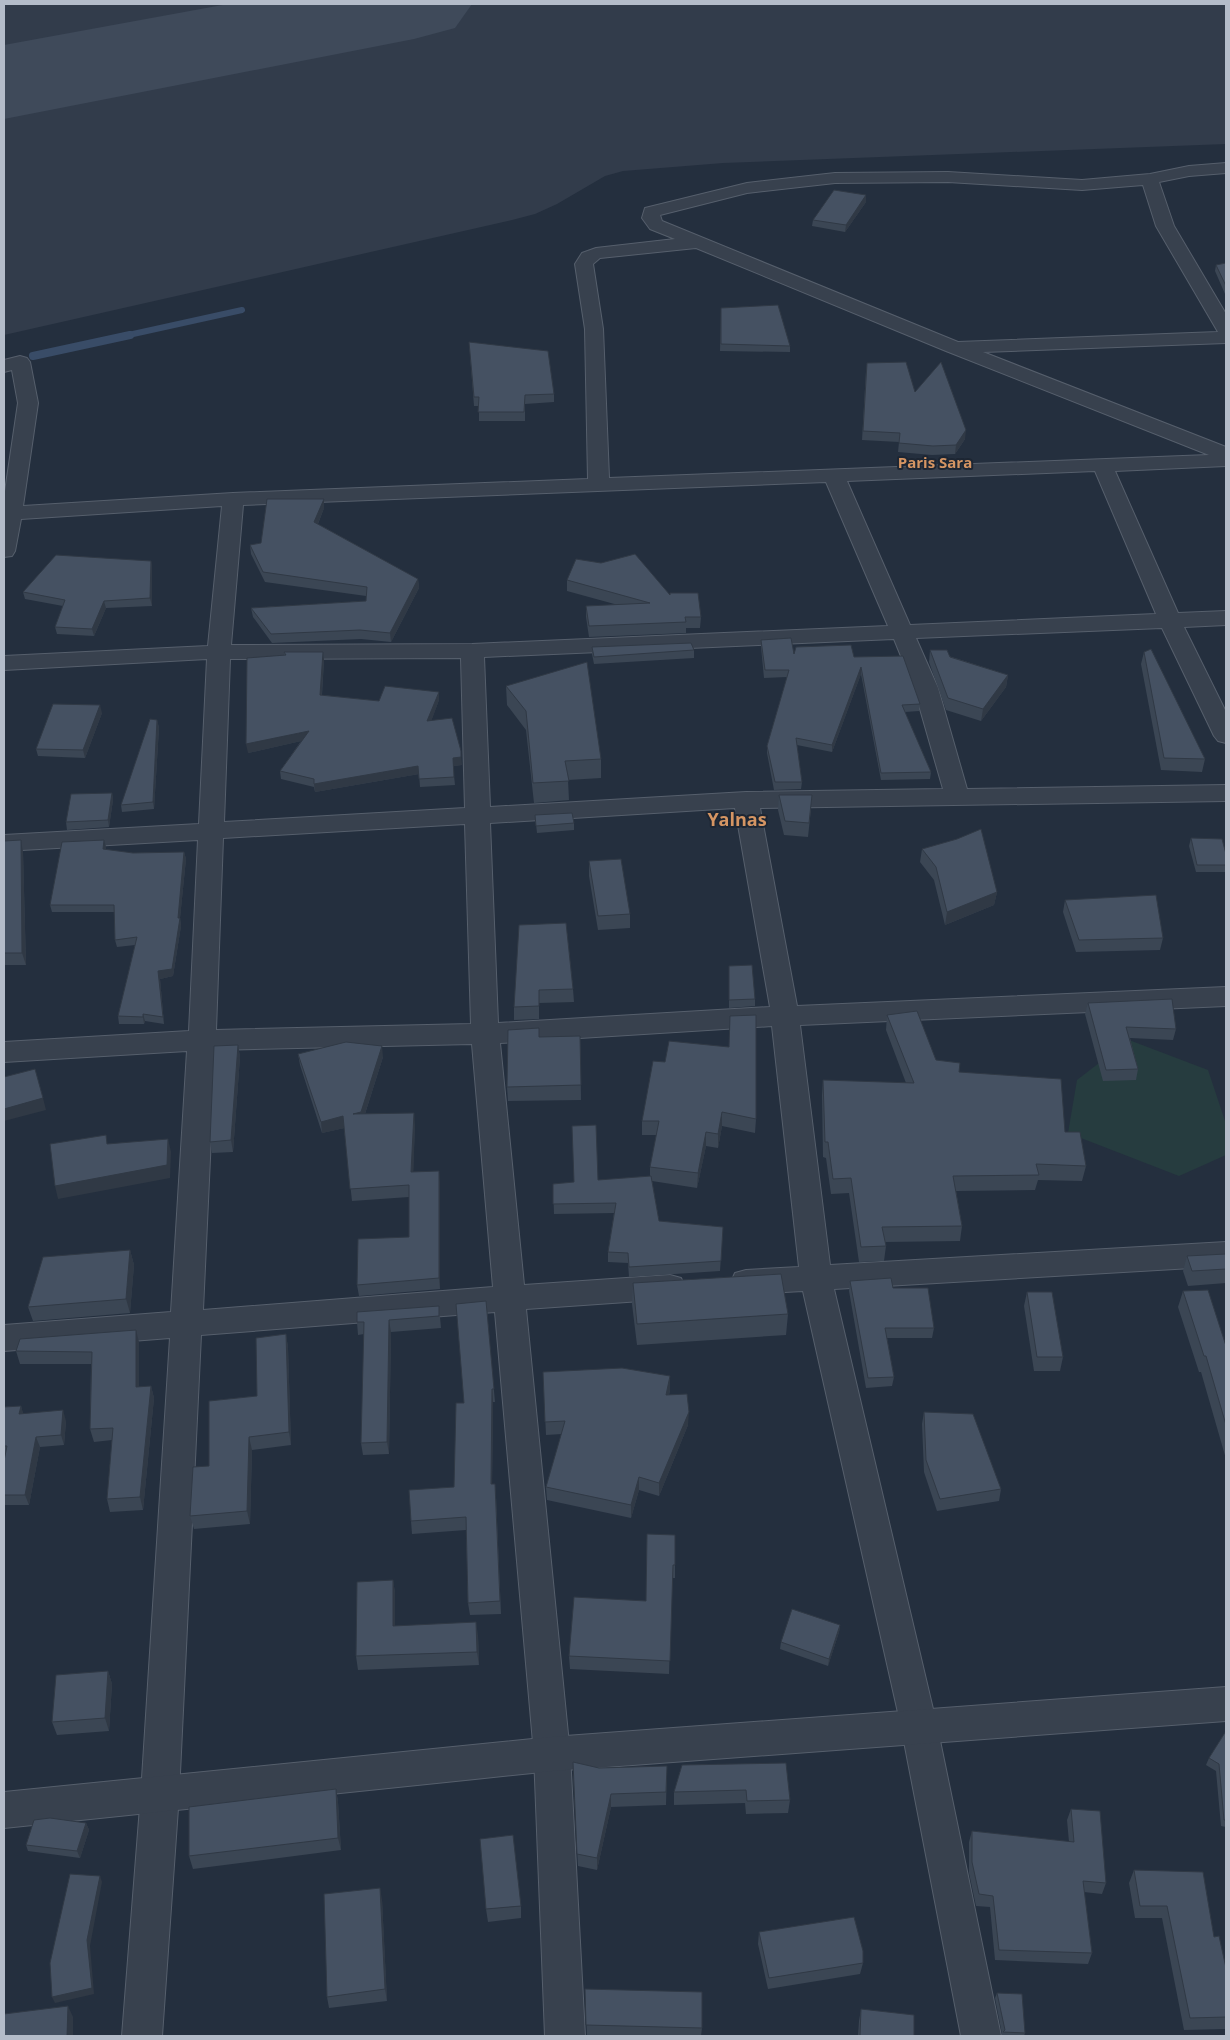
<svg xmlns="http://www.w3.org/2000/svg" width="1230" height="2040" font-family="'Open Sans',sans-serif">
  <rect width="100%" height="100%" fill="#242f3e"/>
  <path fill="#323c4b" d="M4 4H1226V144L723 163 623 171 605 176 557 204 535 214 512 220 4 335Z"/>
  <path fill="#263c3f" d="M1129 1040 1208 1070 1226 1124V1155L1179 1176 1068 1133 1077 1080Z"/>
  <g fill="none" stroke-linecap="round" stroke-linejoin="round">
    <path stroke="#394c67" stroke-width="6" d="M124 336 242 310"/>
    <path stroke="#394c67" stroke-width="8" d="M33 356 130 335"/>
    <path fill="#3f4a5a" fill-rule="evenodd" d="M228 4H472L455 28 414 39 4 119V45Z"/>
    <defs>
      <path id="minor" d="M1226 163V173L1189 176 1159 182 1174 226 1226 314V343L983 352 1226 447V466L1115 471 1178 613 1226 611V625L1184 627 1226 712V743L1218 741 1214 736 1162 628 916 638 938 688 967 789 1226 785V801L760 808 797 1006 1226 987V1006L800 1025 830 1265 1226 1242V1266L834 1289 937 1726 1001 2036H961L901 1726 803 1291 746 1294 735 1291 731 1282 735 1273 746 1270 799 1267 772 1026 500 1043 524 1285 670 1275 681 1278 685 1287 681 1296 670 1299 526 1309 570 1754 585 2036H545L534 1754 495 1312 201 1335 179 1794 162 2036H122L141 1794 170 1338 4 1351V1325L171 1312 187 1051 4 1062V1042L189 1031 198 840 4 851V835L199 824 207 659 4 670V656L208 646 222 506 21 519 15 551 12 556 4 557V498L18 403 12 370 4 372V360L20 356 27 358 30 362 38 403 23 506 233 493 588 479 585 329 575 264 582 253 596 248 675 239 650 229 642 218 645 208 747 183 835 173 948 172 1082 180 1150 174 1189 166ZM948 182 1082 190 1143 185 1156 226 1218 332 958 342 662 221 660 215 747 193 835 183ZM696 248 946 351 1209 455 609 478 603 329 593 264 600 258ZM1095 471 1156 614 910 625 847 481ZM826 482 888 626 472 644 231 645 243 505ZM894 639 914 688 943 789 746 792 490 807 484 657ZM461 658 465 808 224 822 230 659ZM735 808 770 1007 498 1023 490 823ZM465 824 471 1024 216 1030 223 838ZM472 1044 493 1287 203 1310 215 1050Z"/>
      <path id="tertiary" d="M1226 1687V1721L552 1771 4 1828V1792L552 1737Z"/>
    </defs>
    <use href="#minor" stroke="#565f6c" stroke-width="2"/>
    <use href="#tertiary" stroke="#565f6c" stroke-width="2"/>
    <use href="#minor" fill="#38414e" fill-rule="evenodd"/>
    <use href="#tertiary" fill="#38414e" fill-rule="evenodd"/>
  </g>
  <path fill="#3b4654" d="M866 202 845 232 812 226 813 220Z
    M1226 263V294H1225L1215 271 1216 265Z
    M721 308 790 346V352L720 351Z
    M469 342 554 394V402L525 404V421H479V406H474Z
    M866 371 915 392 965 439 955 454 932 455 898 452 899 442 862 440Z
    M324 508 318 524 418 579 419 588 391 642 361 639 272 643 253 617 251 608 366 601V596L265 582 251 554 250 545 261 543Z
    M151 561 152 568V606L106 608 94 636 57 634 55 627 63 606 25 599 23 592Z
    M567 580 670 595 701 617 700 628H686V633L589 637 586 617V606L618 605 567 591Z
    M761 640 794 654 854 657 920 704 919 711 905 712 931 772 930 779 881 780 861 674 832 752 797 745 802 782 801 789 774 790 767 753V746L787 677 764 678 761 647Z
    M592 647 694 650V658L594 664 592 654Z
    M930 650 1008 675 1006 687 981 721 946 710 929 662Z
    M284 652H323L324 660 322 695 379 701 439 692V700L431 721 462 765 453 766 455 785 420 787 419 774 315 792 314 787 281 779 280 771 301 741 248 753 284 655Z
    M1144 652 1205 759 1202 772 1161 770 1141 664Z
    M506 686 601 759V778L568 780 569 800 534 803 526 730 507 705Z
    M102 713 85 758 38 756 36 749Z
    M157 720 159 728 154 809 122 812 121 805Z
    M112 793 113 800 109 827 67 830 66 822Z
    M779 795 811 809 808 837 784 835 778 810Z
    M535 815 574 823V830L537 833Z
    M1191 838 1226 854V872H1196L1189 846Z
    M21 840 23 852 26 965H4V841Z
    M104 840 106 847V850L133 853 184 852 186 859 180 918 181 926 173 976 160 979 164 1024 145 1021 144 1024H119L118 1016 135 945 117 947 115 940V912H52L50 905Z
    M922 849 997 892 994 905 945 925 934 880 920 862Z
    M589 861 630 914V928L598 930 589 876Z
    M1065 900 1163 938 1160 950 1076 952 1063 912Z
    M566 923 573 989 574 1002 539 1003V1019L514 1020V1007Z
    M729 973 755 999V1006L729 1008Z
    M1088 1003 1176 1029 1173 1040 1130 1038 1138 1069 1136 1080 1103 1081 1085 1014Z
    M887 1015 936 1060 1065 1132 1086 1166 1082 1181 1038 1180 1035 1190 956 1191 962 1226 960 1241 885 1242 886 1246 884 1261 859 1262 849 1193 831 1194 826 1158 823 1157 822 1095 823 1080 906 1083 886 1030Z
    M730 1016 756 1119 755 1133 722 1126 718 1148 706 1146 697 1188 652 1181 659 1221 723 1227 720 1271 629 1277 628 1263 608 1262V1252L614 1213 554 1214 553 1184 650 1176V1167L657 1135H642V1121L665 1062 729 1047Z
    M580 1036 581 1100 508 1101 507 1087Z
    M238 1045 240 1057 233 1152 212 1153 210 1142Z
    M298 1054 383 1057 365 1114 415 1124 413 1172 440 1182V1289L359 1296 357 1285 409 1237V1197L352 1201 344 1128 322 1133 300 1065Z
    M130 1250 134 1265 130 1313 33 1321 28 1307Z
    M1226 1254V1283L1188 1286 1183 1271 1187 1256Z
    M850 1281 893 1288 934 1328 932 1338H887L894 1377 892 1386 866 1388 849 1291Z
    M633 1283 788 1314 786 1335 637 1345 632 1304Z
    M1183 1291 1226 1346V1459L1201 1372H1199L1178 1307Z
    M1027 1292 1063 1357 1060 1371H1034L1024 1306Z
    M486 1301 495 1402H493L492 1484 496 1497 501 1614 470 1615 468 1603 466 1530 412 1534 411 1521 454 1487 464 1403Z
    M439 1306 441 1328 391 1332 389 1454 363 1455 361 1443 364 1334 358 1335 357 1322Z
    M286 1334 288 1348 291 1445 252 1450 250 1524 194 1529 190 1516 209 1466 257 1396Z
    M139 1342V1387L151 1386 154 1398 143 1510 110 1512 107 1499 112 1440 94 1442 90 1429 91 1364H20L16 1351Z
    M543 1372 670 1376V1390L669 1395 688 1425 659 1496 639 1490 631 1518 547 1500 546 1487 562 1434 546 1435Z
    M21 1406 23 1414 66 1421 64 1445 40 1447 29 1505H4V1461L5 1456H4V1407Z
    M924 1412 1001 1489 999 1501 937 1511 924 1472 922 1424Z
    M647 1534 675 1565V1578H672L669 1674 570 1669 569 1656 646 1601Z
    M393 1580 395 1593V1626L478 1635 479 1665 358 1670 356 1656Z
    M840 1625 839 1632 828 1666 780 1649 781 1642Z
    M108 1671 112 1684 109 1731 57 1735 52 1722Z
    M1226 1731V1827L1221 1826 1216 1771 1206 1765 1209 1758Z
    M682 1765 790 1800 788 1813 746 1814 745 1803 674 1805V1792Z
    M667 1766 666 1805 611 1807 597 1870 578 1866 573 1775 599 1768Z
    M336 1789 338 1802 341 1850 193 1869 189 1856Z
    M1071 1809 1106 1883 1102 1894 1084 1892 1092 1953 1088 1964 995 1960 990 1907 976 1906 969 1873V1842L972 1831 1069 1842 1067 1820Z
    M86 1823 89 1830 80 1858 28 1851 26 1845Z
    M1134 1870 1214 1937 1226 1968V2029L1184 2030 1162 1918H1135L1129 1883Z
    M382 1900 387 2001 329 2008 327 1997Z
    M521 1906V1918L488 1922 486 1909Z
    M759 1932 863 1963 860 1974 768 1989 758 1944Z
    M585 1989 702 2028 701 2036H587Z
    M997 1993 1025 2033 1024 2036H1002V2034L995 1998Z
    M861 2009 914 2036H858L859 2021Z"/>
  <path fill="#303945" d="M866 195V202L845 232 846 225Z
    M966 430 965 439 955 454 956 445Z
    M324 499V508L315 531 314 522Z
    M151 561 152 568V606L150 598Z
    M418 579 419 588 391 642 390 633Z
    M104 601 106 608 94 636 92 629Z
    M323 652 324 660 321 703 320 695Z
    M861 667V674L832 752V745Z
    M1008 675 1006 687 981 721 983 709Z
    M439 692V700L428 730 427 721Z
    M100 705 102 713 85 758 83 750Z
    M157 720 159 728 154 809 153 802Z
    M309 731 310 739 248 753 246 744Z
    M461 751 462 765 453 766V758Z
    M418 766 419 774 315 792 314 784Z
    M112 793 113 800 109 827 108 820Z
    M21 840 23 852 26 965 22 953Z
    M104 840 106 847 105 857 103 849Z
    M184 852 186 859 180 918 181 926 173 976 160 979 164 1024 163 1017 158 971 178 918Z
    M997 892 994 905 945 925 947 912Z
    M143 1014 145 1021 144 1024 143 1017Z
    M238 1045 240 1057 233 1152 231 1140Z
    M382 1046 383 1057 362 1123 353 1114Z
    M43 1098 46 1110 4 1121V1109Z
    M722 1112V1126L718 1148V1134Z
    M414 1113 415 1124 413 1183 411 1172Z
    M343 1116 345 1128 322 1133 321 1122Z
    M706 1132V1146L697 1188 698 1173Z
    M168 1139 171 1152 170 1178 58 1199 55 1186Z
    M439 1171 440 1182V1289L439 1278Z
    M130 1250 134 1265 130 1313 126 1299Z
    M389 1320 391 1332 389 1454 387 1442Z
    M136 1330 139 1342V1400L136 1387Z
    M286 1334 288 1348 291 1445 289 1432Z
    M670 1376V1390L665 1408 666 1395Z
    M151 1386 154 1398 143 1510 140 1497Z
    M492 1389 493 1402 492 1497 491 1484Z
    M21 1406 24 1417 19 1414Z
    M63 1410 66 1421 64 1445 61 1435Z
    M689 1412 688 1425 659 1496V1483Z
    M36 1437 40 1447 29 1505 25 1495Z
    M249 1437 252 1450 250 1524 247 1511Z
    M639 1477V1490L631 1518V1505Z
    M393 1580 395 1593V1640L393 1626Z
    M476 1622 478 1635 479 1665 477 1652Z
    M840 1625 839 1632 828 1666 829 1659Z
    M108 1671 112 1684 109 1731 105 1718Z
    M336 1789 338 1802 341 1850 338 1838Z
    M611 1794V1807L597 1870V1858Z
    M86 1823 89 1830 80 1858 77 1851Z
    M100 1876 102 1882 90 1946 94 1994 55 2003 52 1997 87 1940Z
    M380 1888 382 1900 387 2001 385 1989Z
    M68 2006 73 2017V2036H67Z"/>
  <path fill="#455162" stroke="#303945" d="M834 190 866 195 846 225 813 220Z
    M1226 263V286L1216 265Z
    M778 305 790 346 721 344V308Z
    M469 342 548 351 554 394 525 395 524 412H478L479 397H474Z
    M906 362 915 392 941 362 966 430 956 445 933 446 899 443 900 433 863 431 867 363Z
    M267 499H324L314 522 418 579 390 633 360 630 271 634 251 608 366 601 367 587 263 572 250 545 261 543Z
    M635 554 670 595V593H698L701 617H685L686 622 589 626 586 606 650 603 567 580 576 559 601 563Z
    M56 555 151 561 150 598 104 601 92 629 55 627 65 600 23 592Z
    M791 638 794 654 796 647 851 645 854 657 903 656 920 704 902 705 931 772 881 773 861 667 832 745 796 738 802 782H775L767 746 789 670H765L761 640Z
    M691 643 694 650 594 657 592 647Z
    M1151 649 1205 759 1164 758 1144 652Z
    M930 650H947L950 657 1008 675 983 709 948 698Z
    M284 652H323L320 695 379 701 385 686 439 692 427 721 452 718 461 751V757L453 758 454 777 419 779 418 766 314 784V779L280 771 309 731 246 744 247 658 286 655Z
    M587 662 601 759 565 761 569 781 533 783 526 711 506 686Z
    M53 704 100 705 83 750 36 749Z
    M150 719 157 720 153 802 121 805Z
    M112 793 108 820 66 822 71 794Z
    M779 795H812L809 823 785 821Z
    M572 813 574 823 536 826 535 815Z
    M981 829 997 892 947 912 936 867 922 849 957 839Z
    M1191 838 1222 839 1226 854V865H1197Z
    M21 840 22 953H4V841Z
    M104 840 103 849 133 853 184 852 178 918H180L172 969 158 971 163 1017 143 1014V1017L118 1016 137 937 115 940 114 905H50L62 842Z
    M621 859 630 914 598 916 589 861Z
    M1156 895 1163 938 1079 940 1065 900Z
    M566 923 573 989 539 990V1006L514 1007 519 925Z
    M752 965 755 999 729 1000V966Z
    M1172 999 1176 1029 1126 1027 1138 1069 1106 1070 1088 1003Z
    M917 1011 936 1060 960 1063 959 1072 1061 1079 1065 1132H1080L1086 1166 1036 1164 1039 1175 953 1176 962 1226 882 1227 886 1246 861 1247 851 1178 833 1179 828 1142H825L823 1080 914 1083 887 1015Z
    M756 1015V1119L722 1112 718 1134 706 1132 698 1173 650 1167 659 1121H642L653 1061 665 1062 669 1041 729 1047 730 1016Z
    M539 1028V1037L580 1036 581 1085 507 1087 508 1030Z
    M346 1042 382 1046 361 1112 353 1114 414 1113 411 1172 439 1171V1278L357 1285 358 1239 409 1237V1185L350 1189 343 1116 321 1122 298 1054Z
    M238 1045 231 1140 210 1142 214 1046Z
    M35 1069 43 1098 4 1109V1077Z
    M596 1125 598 1180 651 1176 659 1221 723 1227 721 1261 629 1267 628 1253 608 1252 616 1203 553 1204V1184L574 1182 572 1126Z
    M106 1135 107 1144 168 1139 167 1165 55 1186 50 1144Z
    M130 1250 126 1299 28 1307 43 1257Z
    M1226 1254V1269L1192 1271 1187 1256Z
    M781 1274 788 1314 637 1324 633 1283Z
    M891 1278 893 1288H928L934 1328H885L894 1377 868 1378 850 1281Z
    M1208 1290 1226 1346V1425L1206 1356H1204L1183 1291Z
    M1027 1292H1052L1063 1357H1037Z
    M486 1301 494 1389H492L491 1484H495L500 1601 468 1603 466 1517 411 1521 409 1490 454 1487 456 1403H464L456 1304Z
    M439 1306V1316L389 1320 387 1442 361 1443 364 1322H357V1312Z
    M136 1330V1387L151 1386 140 1497 107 1499 113 1428 90 1429 92 1352 16 1351 20 1339Z
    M286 1334 289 1432 249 1437 247 1511 190 1516 193 1467 209 1466V1401L257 1396 256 1338Z
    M622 1368 670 1376 666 1395 687 1394 689 1412 659 1483 639 1477 631 1505 546 1487 565 1421 545 1422 543 1372Z
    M21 1406 19 1414 63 1410 61 1435 36 1437 25 1495H4V1461L7 1446H4V1407Z
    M924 1412 973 1414 1001 1489 940 1499 926 1460Z
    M647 1534 675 1535V1565H673L670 1661 569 1656 574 1597 646 1601Z
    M393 1580V1626L476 1622 477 1652 356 1656 357 1582Z
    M792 1609 840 1625 829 1659 781 1642Z
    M108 1671 105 1718 52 1722 56 1675Z
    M1226 1731V1820H1224L1219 1764 1209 1758Z
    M573 1762 599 1768 667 1766 666 1792 611 1794 597 1858 577 1854Z
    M786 1763 790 1800 747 1801 746 1790 674 1792 682 1765Z
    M336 1789 338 1838 189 1856V1807Z
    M1071 1809 1100 1811 1106 1883 1083 1881 1092 1953 999 1950 993 1896 979 1894 972 1862V1831L1074 1842Z
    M50 1818 86 1823 77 1851 26 1845 34 1820Z
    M513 1835 521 1906 486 1909 480 1839Z
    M1134 1870 1203 1872 1214 1937 1219 1936 1226 1968V2017L1190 2018 1167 1906H1140Z
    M70 1874 100 1876 87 1940 92 1988 52 1997 50 1963Z
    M380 1888 385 1989 327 1997 324 1894Z
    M854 1917 863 1951V1963L769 1978 759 1932Z
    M585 1989 702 1992V2028L586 2025Z
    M997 1993 1022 1994 1025 2033 1003 2032 1005 2030Z
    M68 2006 67 2036H4V2014Z
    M861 2009 914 2015V2036H860Z"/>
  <g text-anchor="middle" stroke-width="4" stroke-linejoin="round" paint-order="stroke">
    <g font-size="15" font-weight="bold" fill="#d59563" stroke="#1d2633">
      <text x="935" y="468">Paris Sara</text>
    </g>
    <g font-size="18" font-weight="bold" fill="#d59563" stroke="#1d2633">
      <text x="737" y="826">Yalnas</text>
    </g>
  </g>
  <rect width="1230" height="2040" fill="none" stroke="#b4bcc9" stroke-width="10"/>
</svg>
